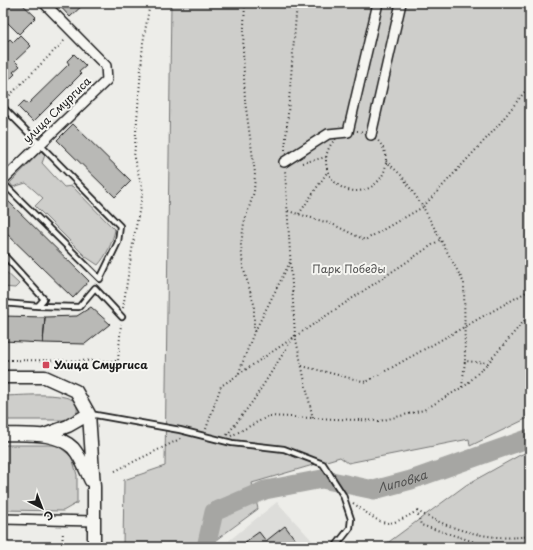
<svg xmlns="http://www.w3.org/2000/svg" width="533" height="550" font-family="'Playpen Sans',sans-serif">
  <rect width="100%" height="100%" fill="#edede9"/>
  <filter id="ink" filterUnits="userSpaceOnUse"><feTurbulence type="fractalNoise" baseFrequency=".025" numOctaves="2"/><feDisplacementMap in="SourceGraphic" scale="8" xChannelSelector="R" yChannelSelector="G"/><feConvolveMatrix kernelMatrix="1 2 1 2 8 2 1 2 1" color-interpolation-filters="sRGB"/></filter>
  <g filter="url(#ink)">
    <path fill="#ddddda" d="M277 502 318 547H221Z"/>
    <path fill="#cececb" stroke="#757574" d="M171 3H530V417L470 446 469 439 348 463 340 457 252 483 258 509 213 542 212 547H123L124 480 165 466Z
      M41 151 45 155 42 163 64 187 72 186 115 230C112 243 107 255 98 265L86 257 35 206 43 198 26 183 13 187 10 183Z
      M3 269 19 284 15 288 3 287Z
      M3 396C18 396 65 391 75 402 78 405 77 411 77 414L71 420H3Z
      M3 445H57L72 457 77 475V503L63 511 3 510Z
      M530 451V547H382L466 485 520 455Z"/>
    <g fill="none" stroke-linecap="round" stroke-linejoin="round">
      <path stroke="#a6a6a3" stroke-width="19" id="s1" d="M206 547 214 512 265 490 322 479 374 490 411 480 530 438"/>
    </g>
    <path fill="#b9b9b6" stroke="#1c1c1c" d="M3 3H21L36 17 19 34 3 18Z
      M57 3H85L70 17Z
      M20 35 31 46 15 61 20 66 13 72 15 74 3 86V45L10 39 13 42Z
      M74 54 86 66 79 72 81 74 33 122 18 107 24 101 28 104 69 64 67 61Z
      M73 124 131 181 115 197 57 140Z
      M3 196 89 281 73 298 3 230Z
      M91 307 110 324 85 344 43 343 45 317 77 316Z
      M3 316 45 317 43 343 3 341Z
      M285 526 301 547H249L245 542 259 532 266 541Z"/>
    <g fill="none" stroke-linecap="round" stroke-linejoin="round">
      <defs>
        <path id="lane" d="M3 107 120 226 118 242 100 279 3 183
          M3 254 44 299 38 306 3 303
          M38 306 79 307 95 288 122 317
          M90 414 180 430 232 443 284 449 323 464 343 495 351 519 350 528 335 547"/>
        <path id="street" d="M371 135 401 3
          M284 162 328 134 348 132 378 3
          M3 180 107 80 106 66 44 3
          M3 519 94 521"/>
        <path id="secondary" d="M3 377H45L76 391 89 414 94 487V547
          M3 434C25 435 55 431 73 448 81 457 86 471 91 481
          M44 435 68 426 89 414"/>
      </defs>
      <use href="#lane" stroke="#1c1c1c" stroke-width="8"/>
      <use href="#street" stroke="#1c1c1c" stroke-width="12"/>
      <use href="#secondary" stroke="#1c1c1c" stroke-width="15"/>
      <path stroke="#1c1c1c" stroke-width="2" stroke-dasharray="1 3" stroke-linecap="butt" d="M4 101 66 39
        M326 161a30 30 0 1 1 60 0a30 30 0 1 1-60 0Z
        M285 150 297 3
        M386 161 402 176 423 207 496 128 530 85
        M302 163 326 157
        M288 211 332 224 365 240 423 207 464 283 465 361 488 363 530 314
        M299 214 328 171
        M123 308 134 237 143 191 134 158 143 43 150 3
        M255 331 290 262
        M295 335 313 419
        M3 360 118 361 121 324
        M302 366 366 382 530 290
        M239 374 441 239
        M462 387 465 361
        M206 429 221 386 238 375 254 332V304L243 267 241 245 244 223 254 192 255 173 245 101 243 49 245 3
        M227 435 253 401 295 335 285 170
        M231 436 269 416 380 421 424 410 466 385 488 363
        M115 471 182 438
        M353 503C383 524 383 531 417 511
        M417 511C452 530 490 542 530 536
        M417 511 421 525 478 543 480 547
        M62 547 63 531"/>
      <use href="#lane" stroke="#f6f6f2" stroke-width="4.5"/>
      <use href="#street" stroke="#f6f6f2" stroke-width="9"/>
      <use href="#secondary" stroke="#f6f6f2" stroke-width="12"/>
    </g>
  </g>
  <rect fill="#d1495b" stroke="#f6f6f2" stroke-width="1.5" x="42" y="361" width="8" height="8" rx="2"/>
  <g text-anchor="middle" stroke-width="4" stroke-linejoin="round" paint-order="stroke">
    <g font-size="11" fill="#1c1c1c" stroke="#f6f6f2">
      <text transform="translate(57 110) rotate(-44)" y="4">улица Смургиса</text>
    </g>
    <g font-size="11" fill="#515151" stroke="#f6f6f2">
      <text x="349" y="273">Парк Победы</text>
    </g>
    <g font-size="11" font-weight="bold" fill="#1c1c1c" stroke="#f6f6f2" text-anchor="start">
      <text x="54" y="369">Улица Смургиса</text>
    </g>
    <g font-size="12" font-style="italic" fill="#535352" stroke="#f6f6f2">
      <text dy="4" stroke="none"><textPath href="#s1" startOffset="232">Липовка</textPath></text>
    </g>
  </g>
  <rect width="533" height="550" fill="none" stroke="#f6f6f2" stroke-width="16"/>
  <rect x="8" y="8" width="517" height="534" fill="none" stroke="#1c1c1c" stroke-width="1.5" filter="url(#ink)"/>
  <g transform="translate(42 508) rotate(138)" stroke="#f6f6f2" stroke-width="3" paint-order="stroke">
  <path d="M0-3L7 15L0 10L-7 15Z" fill="#1c1c1c"/>
  <text y="-6" font-size="11" font-weight="bold" text-anchor="middle" fill="#1c1c1c">С</text>
  </g>
</svg>
